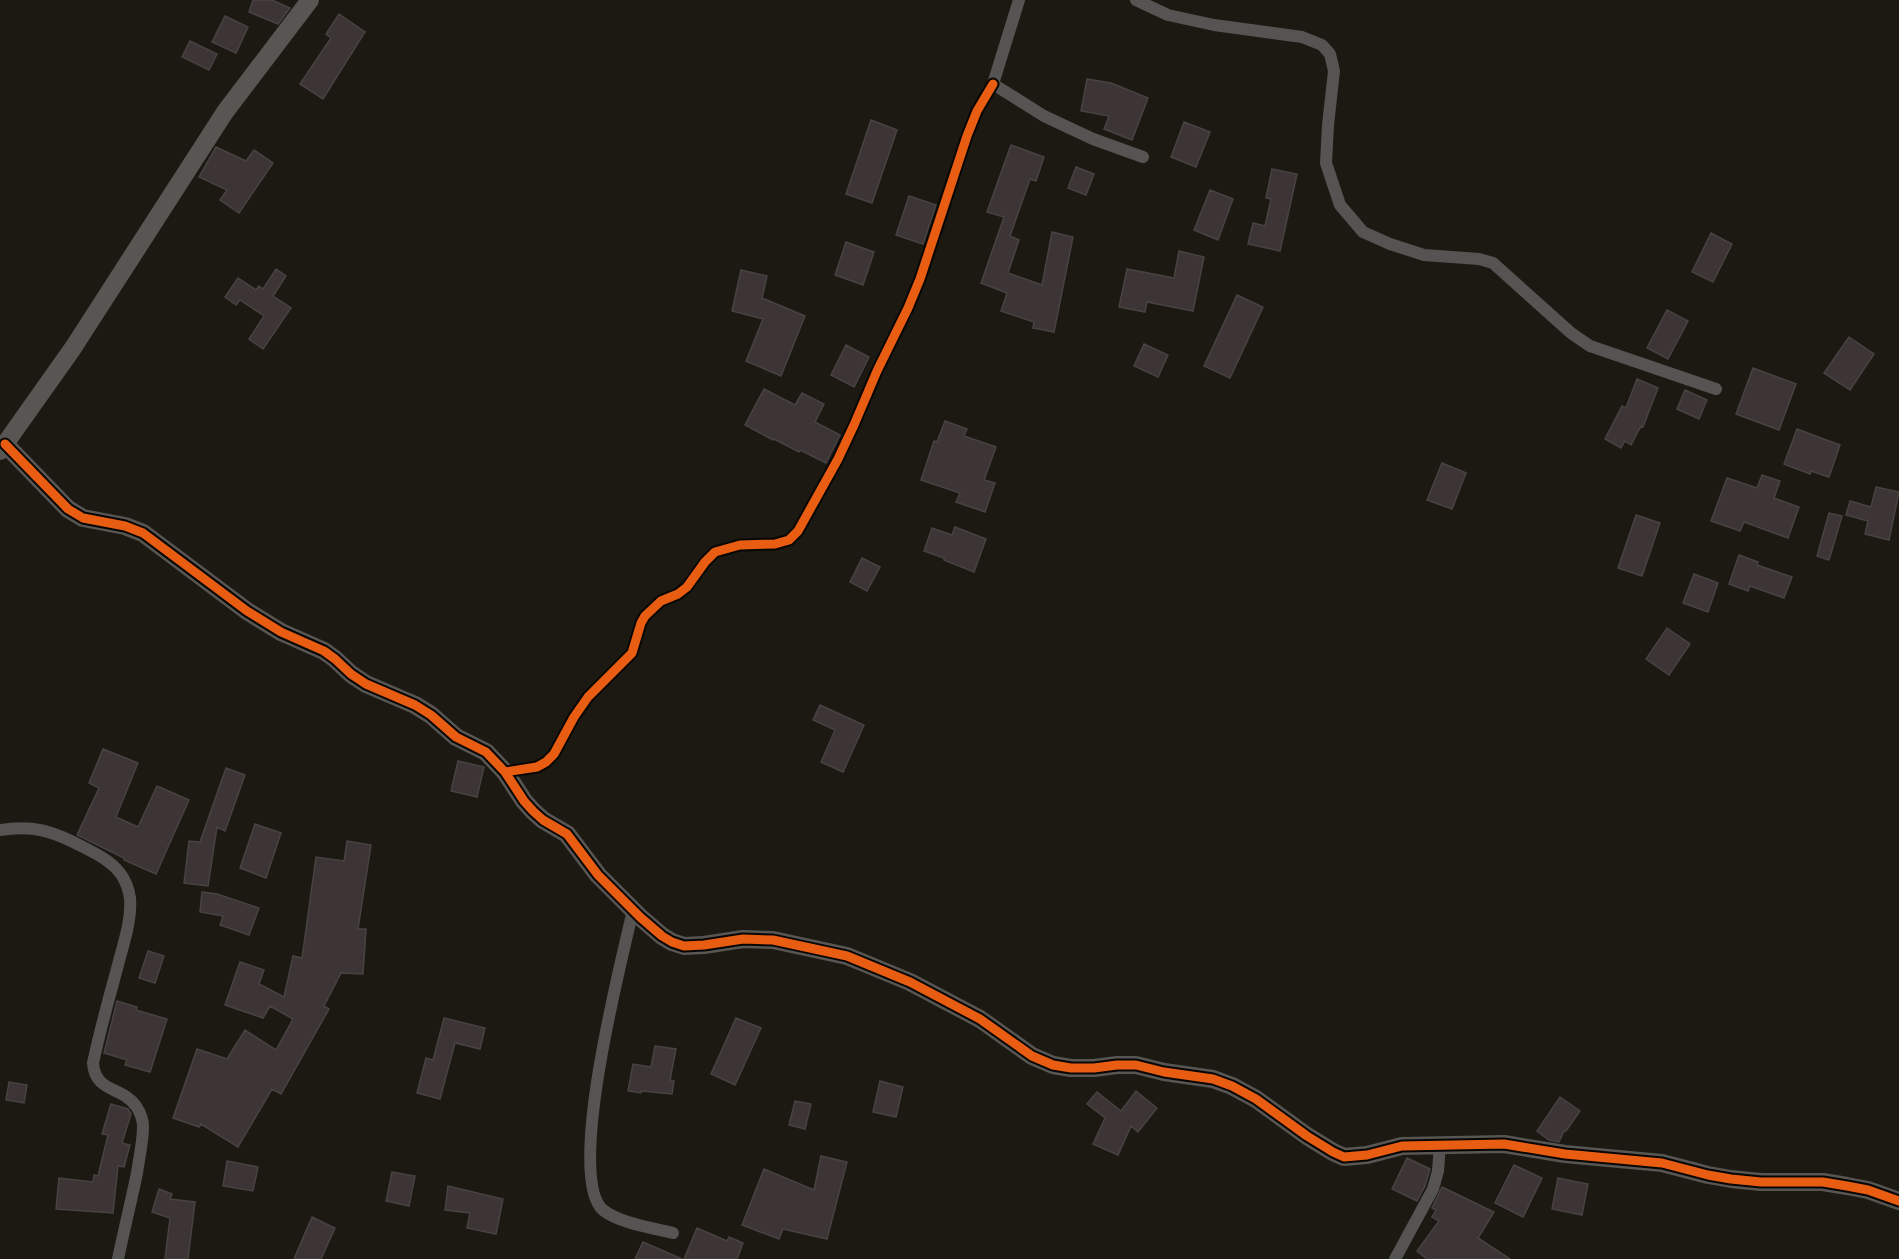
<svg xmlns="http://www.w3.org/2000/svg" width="1899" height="1259" font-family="'PT Sans Narrow',sans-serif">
  <rect width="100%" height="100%" fill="#1b1912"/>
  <path fill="#3d3435" stroke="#484342" stroke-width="1.5" d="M253 0H272L290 8 278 24 249 12Z
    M339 14 365 32 323 99 300 84 331 38 326 34Z
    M225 16 248 27 236 53 212 42Z
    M190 41 217 54 209 70 182 57Z
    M1087 79 1111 83 1148 98 1132 140 1104 129 1109 116 1081 111Z
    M871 120 897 130 872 203 846 194Z
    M1184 122 1210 132 1196 167 1171 157Z
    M1011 145 1044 157 1036 181 1030 179 1010 236 1019 240 1008 273 1042 285 1052 232 1073 237 1054 332 1033 328 1034 322 1001 311 1007 293 981 283 1004 217 987 212Z
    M216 147 246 161 254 150 273 163 239 213 220 200 227 190 199 177Z
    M1076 167 1094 174 1086 195 1068 188Z
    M1272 169 1297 174 1280 251 1248 244 1253 223 1265 226 1271 199 1266 198Z
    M1210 190 1233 199 1218 240 1194 230Z
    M909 196 936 205 923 244 896 235Z
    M1711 233 1732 244 1713 282 1692 272Z
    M846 242 874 252 863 285 835 275Z
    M1179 251 1204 257 1193 311 1147 302 1145 312 1119 307 1127 269 1174 278Z
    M276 269 286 276 273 296 291 308 263 349 249 339 264 316 240 300 236 305 225 297 238 278 256 290 259 286 263 289Z
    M741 270 767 276 762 298 805 316 781 376 746 361 763 319 732 311Z
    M1237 295 1263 307 1230 378 1204 366Z
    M1667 310 1688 321 1668 359 1647 348Z
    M1849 337 1874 354 1850 390 1824 373Z
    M1144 344 1168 355 1158 377 1134 366Z
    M846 345 869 357 854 387 831 375Z
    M1753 368 1796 384 1779 430 1736 414Z
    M1637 379 1658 388 1643 427 1641 426 1631 445 1625 441 1621 448 1605 439 1622 406 1626 408Z
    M764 389 795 405 802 393 824 404 815 422 840 435 826 463 800 450 799 452 774 439 773 440 745 425Z
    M1685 390 1707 400 1699 419 1677 409Z
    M945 421 967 429 964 436 996 447 984 480 995 483 985 512 956 502 960 493 921 480 934 441 937 442Z
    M1797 429 1840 445 1829 477 1811 471 1810 474 1784 464Z
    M1442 463 1466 473 1452 509 1427 500Z
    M1762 475 1780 481 1774 498 1799 507 1788 538 1744 522 1740 531 1711 521 1727 478 1757 488Z
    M1876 487 1899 492 1889 540 1865 534 1868 521 1846 515 1850 501 1871 507Z
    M1829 513 1842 516 1829 560 1817 556Z
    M1636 515 1660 523 1642 576 1618 568Z
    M955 527 986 539 974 572 944 560V558L924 551 932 528 952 535Z
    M1739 555 1758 562 1757 565 1792 577 1784 598 1750 586 1748 591 1729 584Z
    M862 558 880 567 867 591 850 582Z
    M1694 574 1718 583 1708 612 1683 603Z
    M1667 628 1690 644 1669 675 1646 659Z
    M820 705 864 725 843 772 821 762 835 730 813 720Z
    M103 749 138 763 116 817 138 827 157 786 189 800 156 874 124 860V858L77 835 99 788 89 783Z
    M458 761 484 767 477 797 451 791Z
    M226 768 245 775 225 831 217 827 208 886 184 883 189 841 200 842Z
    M255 824 281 833 266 878 240 868Z
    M347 841 371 845 358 929H366L363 974 341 973 324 1006 329 1009 281 1094 272 1089 238 1147 201 1124 199 1127 173 1118 197 1049 227 1059 245 1030 276 1050 293 1019 270 1006 263 1018 225 1005 240 962 264 970 259 984 284 997 293 956 302 958 316 857 344 861Z
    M202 892 217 894 259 908 249 935 220 925 223 916 200 912Z
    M148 951 164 956 155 983 139 978Z
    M117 1001 137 1007 136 1010 167 1019 150 1072 125 1065 127 1060 104 1053Z
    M444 1018 485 1028 480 1049 455 1043 440 1099 417 1093 426 1058 433 1060Z
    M736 1018 761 1028 735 1085 711 1074Z
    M655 1046 676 1049 670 1080 674 1081 672 1094 641 1091V1093L628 1091 633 1064 651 1067Z
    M880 1081 903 1087 896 1117 873 1112Z
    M9 1082 27 1085 24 1103 6 1100Z
    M1136 1091 1157 1108 1138 1132 1131 1126 1118 1155 1093 1144 1105 1118 1087 1104 1097 1092 1121 1111Z
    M1560 1097 1580 1111 1566 1131H1564L1559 1142 1549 1140 1537 1131Z
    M795 1101 811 1104 805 1129 789 1125Z
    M111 1104 128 1109 131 1114 122 1143 130 1145 124 1167 118 1166 113 1213 56 1209 59 1178 93 1182 94 1175 98 1176 108 1135 102 1134Z
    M821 1156 847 1162 827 1239 783 1229 779 1239 742 1225 764 1169 814 1190Z
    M1407 1158 1430 1169 1425 1186 1417 1201 1392 1189Z
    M227 1161 258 1167 253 1191 223 1186Z
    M1514 1165 1542 1178 1523 1217 1495 1203Z
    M392 1172 415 1176 409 1206 386 1201Z
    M1558 1178 1588 1184 1582 1215 1552 1209Z
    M448 1186 503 1199 496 1234 467 1228 470 1213 445 1210Z
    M1442 1187 1494 1212 1478 1238 1510 1259H1427L1417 1251 1439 1221 1432 1217 1436 1210 1432 1208Z
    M159 1189 172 1194 170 1199 195 1202 188 1259H165L170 1218 152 1212Z
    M312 1217 335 1228 321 1259H294Z
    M697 1228 727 1241 729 1237 743 1243 737 1259H684Z
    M643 1242 682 1259H635Z"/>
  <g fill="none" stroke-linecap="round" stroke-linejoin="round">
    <path stroke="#555452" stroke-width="12" d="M1019 0 993 84 1044 116 1093 139 1143 157
      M1136 0 1168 15 1214 25 1302 37 1322 45 1330 54 1334 71 1328 125 1326 163 1340 205 1363 232 1390 244 1424 255 1479 259 1493 263 1571 333 1590 346 1716 389
      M505 772 537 767 546 762 554 754 574 717 588 697 632 653 641 623 645 616 661 601 678 594 687 587 705 562 715 552 740 545 775 544 789 540 798 531 838 459 854 425 877 371 908 308 920 279 967 136 977 111 993 84
      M0 830C34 825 53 831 83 847 95 853 111 861 120 873 125 879 129 890 130 898 132 920 123 945 118 965 109 998 100 1030 93 1063 95 1093 122 1086 136 1106 140 1112 143 1119 143 1127 143 1142 139 1158 137 1173 131 1202 124 1230 118 1259
      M633 910C622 959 565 1177 603 1210 619 1223 653 1228 673 1233
      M1395 1259 1433 1189 1438 1171 1440 1144"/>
    <path stroke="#575653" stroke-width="18" d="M5 444 68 509 83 518 125 526 143 533 247 611 281 632 324 651 335 659 351 674 366 684 415 705 431 715 456 737 486 752 505 772 524 801 533 811 543 820 567 834 598 875 640 917 662 936 672 942 684 946 704 945 743 939 773 940 847 956 910 982 980 1019 1032 1056 1053 1065 1071 1068H1094L1117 1065H1136L1164 1072 1213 1079 1232 1086 1256 1099 1307 1136 1333 1152 1344 1157 1367 1155 1402 1146 1504 1144 1565 1154 1662 1163 1708 1175 1731 1179 1761 1182H1823L1847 1186 1868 1190 1899 1201
      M0 451 73 348 225 112 310 0"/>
    <defs>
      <path id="cycleway" d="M5 444 68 509 83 518 125 526 143 533 247 611 281 632 324 651 335 659 351 674 366 684 415 705 431 715 456 737 486 752 505 772 524 801 533 811 543 820 567 834 598 875 640 917 662 936 672 942 684 946 704 945 743 939 773 940 847 956 910 982 980 1019 1032 1056 1053 1065 1071 1068H1094L1117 1065H1136L1164 1072 1213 1079 1232 1086 1256 1099 1307 1136 1333 1152 1344 1157 1367 1155 1402 1146 1504 1144 1565 1154 1662 1163 1708 1175 1731 1179 1761 1182H1823L1847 1186 1868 1190 1899 1201
        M505 772 537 767 546 762 554 754 574 717 588 697 632 653 641 623 645 616 661 601 678 594 687 587 705 562 715 552 740 545 775 544 789 540 798 531 838 459 854 425 877 371 908 308 920 279 967 136 977 111 993 84"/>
    </defs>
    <use href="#cycleway" stroke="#070603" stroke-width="13"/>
    <use href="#cycleway" stroke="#e95d12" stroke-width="9"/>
  </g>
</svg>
